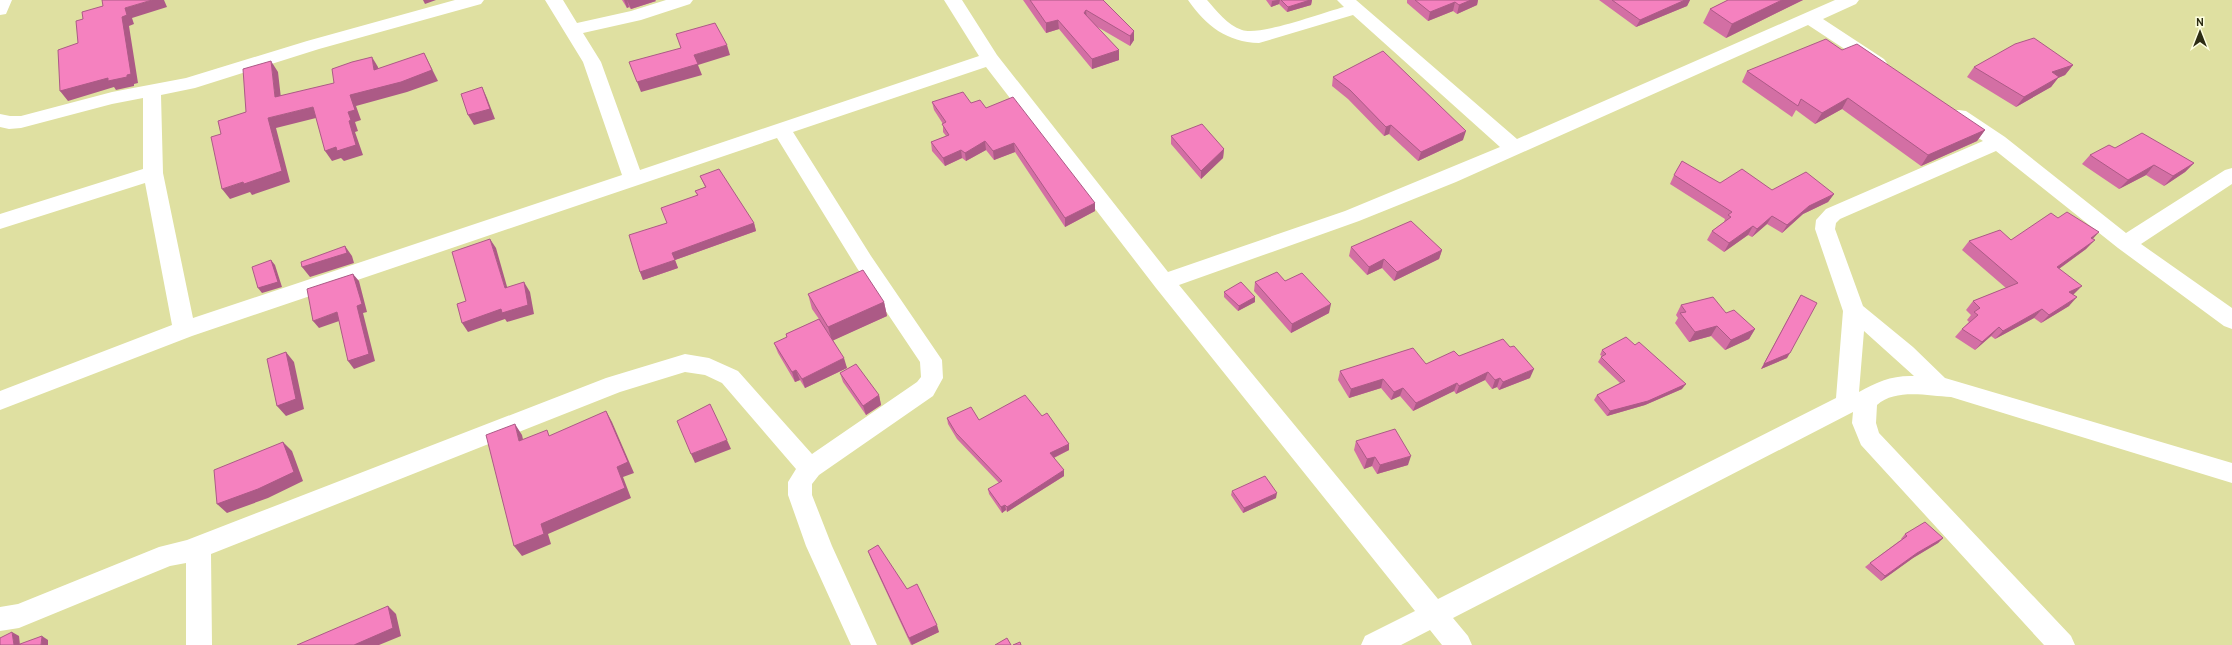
<svg xmlns="http://www.w3.org/2000/svg" width="2232" height="645" font-family="Overpass,sans-serif">
  <rect width="100%" height="100%" fill="#dfe0a1"/>
  <g fill="none" stroke-linecap="round" stroke-linejoin="round">
    <path fill="#fff" fill-rule="evenodd" d="M0 0H12L6 14 0 15Z
      M455 0H484L481 4 319 49 195 88 161 95 163 173 193 318 622 175 583 62 545 0H563L577 23 631 11 666 0H693L690 4 641 20 583 33 601 62 640 170 979 56 944 0H962L997 55 1168 272 1345 211 1500 147 1353 15 1259 43C1227 42 1206 26 1188 0H1207C1217 11 1227 25 1242 30 1261 36 1321 13 1344 7L1337 0H1356L1517 139 1835 0H1859L1856 4 1823 19 1884 59 1887 63 1884 67 1878 69 1872 67 1808 25 1456 182 1359 221 1179 285 1438 599 1836 398 1843 311 1815 229 1816 220 1826 209 1983 141 1952 121 1950 116 1952 111 1959 110 1966 111 2005 137 2126 233 2225 170 2232 168V184L2141 244 2232 308V329L2224 326 2118 248 1996 151 1840 219 1836 223 1835 229 1863 306 1913 347 1945 378 2232 463V483L1951 397C1928 396 1896 388 1877 405L1876 423 1879 433 2071 636 2075 645H2044L1861 445 1852 423 1853 412 1453 618 1468 636 1472 645H1442L1430 630 1401 645H1361L1365 636 1415 611 1156 288 986 67 793 132 871 256 942 360 943 378 933 396 819 475 812 484V495L832 546 877 645H851L806 546 788 495V482L796 469 722 383 705 375 685 372 620 392 211 554 212 645H186V563L170 566 19 628 0 631V607L18 604 159 547 187 540 606 378 685 354 709 358 738 371 812 454 917 382 921 377 920 362 857 268 777 138 192 336 0 410V391L172 325 145 183 0 229V214L143 169V98L112 104 21 128 9 129 0 127V114L10 116H21L112 92 186 78 307 41ZM1864 331 1914 376C1893 375 1876 382 1859 392Z"/>
  </g>
  <path fill="#d36fa4" d="M622 0H655L656 1 631 9 629 7 627 8Z
    M1023 0H1103L1134 31V40L1130 46 1094 25 1119 60 1092 69 1059 29 1046 33Z
    M1266 0H1312L1311 5 1287 12 1279 4 1271 7Z
    M1407 0H1478L1477 5 1457 14 1453 11 1428 21 1407 3Z
    M1599 0H1690L1687 6 1636 27Z
    M1728 0H1803L1726 38 1703 23 1710 9Z
    M1842 50 1985 130 1977 141 1921 166 1842 109 1815 124 1796 110 1792 117 1742 82 1747 71Z
    M2073 65 2065 75 2058 78 2051 87 2016 107 1967 77 1974 67Z
    M1333 77 1463 140 1418 161 1389 134 1384 136 1348 99 1332 86Z
    M932 102 971 103 986 108 1095 203V211L1065 227 1015 152 994 160 986 150 966 161 962 158 945 166 932 151 931 142 946 136 943 132V124L934 110Z
    M1171 136 1224 149 1223 158 1201 179 1171 144Z
    M2115 148 2194 163 2185 172 2164 186 2146 175 2119 189 2082 164 2090 155Z
    M1674 175 1720 183 1772 190 1834 194 1828 202 1803 214 1782 233 1767 224 1752 237 1748 235 1724 252 1707 240 1712 231 1724 222 1725 219 1670 184Z
    M700 176 754 223 756 231 675 260 678 268 643 280 640 272 667 223 697 195 695 191 705 187Z
    M2093 239 2086 249 2059 269 2074 294 2073 295 2069 306 2041 323 2034 318 1995 339 1991 336 1975 350 1955 337 1962 329 1969 322 1967 320 1971 315 1966 310 1973 301 2006 288 1962 250 1969 241 2011 240Z
    M1351 247 1442 250 1439 259 1394 281 1382 268 1367 275 1349 256Z
    M1285 281 1329 313 1291 333 1254 291 1255 282Z
    M1224 292 1255 297V302L1238 311 1224 297Z
    M808 294 884 302 887 316 833 340 847 368 805 388 800 380 795 382 778 353 774 343 787 338 786 334 819 319 812 309Z
    M1801 295 1787 358 1761 369 1798 300Z
    M1681 305 1726 313 1755 329 1749 339 1725 350 1711 336 1689 342 1675 323 1678 318 1676 315Z
    M1602 350 1682 389 1645 405 1607 416 1594 400 1597 395 1620 383 1598 362 1601 357 1602 356 1600 355Z
    M1459 356 1530 378 1499 390 1497 387 1492 389 1485 380 1456 394 1454 391 1413 411 1400 396 1391 400 1381 388 1349 398 1338 380 1340 371 1426 364Z
    M840 373 879 395 881 405 866 415 843 382Z
    M1042 416 1069 444V450L1054 458 1064 476 1007 512 1006 510 1002 513 989 494 988 489 999 483 957 439 948 424 947 418 979 420Z
    M1356 441 1408 465 1377 474 1372 466 1364 469 1354 450Z
    M1232 491 1276 498 1243 513 1231 495Z
    M1905 534 1943 538 1938 543 1913 558 1881 581 1865 567 1870 563 1902 539H1901Z
    M868 551 907 589 939 632 911 645 871 559Z"/>
  <path fill="#ac5a86" d="M152 0H164L167 7 132 18 134 24 129 26 138 83 134 84V86L116 90 114 87 68 101 60 91 125 8Z
    M423 0H436L425 4Z
    M624 0H627L629 7 627 8Z
    M627 0H655L656 1 631 9Z
    M1277 0H1280L1279 4 1271 7 1272 1Z
    M1310 0H1312L1311 5 1287 12 1288 7Z
    M1471 0H1478L1477 5 1457 14 1459 5Z
    M1685 0H1690L1687 6 1636 27 1640 20Z
    M1782 0H1803L1726 38 1732 24Z
    M1455 2 1453 11 1428 21 1430 12Z
    M1086 10 1087 20 1084 13Z
    M1058 20 1059 29 1046 33V23Z
    M1134 31V40L1130 46V36Z
    M727 45 730 55 698 65 702 75 641 92 637 82 694 55Z
    M1119 50V60L1092 69V59Z
    M424 53 438 81 407 92 356 106 361 120 355 122 358 131 355 132 363 155 344 161 341 158 332 161 325 151 349 121 348 112 350 95Z
    M372 57 378 67 380 81 374 70Z
    M271 61 278 72 282 107 275 97Z
    M2073 65 2065 75 2058 78 2051 87 2016 107 2024 97 2052 72Z
    M482 87 487 98 495 119 474 125 468 115Z
    M1848 98 1842 109 1815 124 1822 113Z
    M313 107 320 117 276 128 290 182 252 195 250 192 230 199 222 189 243 182 268 118Z
    M1391 125 1389 134 1384 136 1386 127Z
    M1985 130 1977 141 1921 166 1928 155Z
    M1466 131 1463 140 1418 161 1421 152Z
    M985 141 986 150 966 161 965 153Z
    M1014 143 1015 152 994 160 993 151Z
    M1224 149 1223 158 1201 179V171Z
    M961 150 962 158 945 166 943 158Z
    M2194 163 2185 172 2164 186 2173 176Z
    M2154 165 2146 175 2119 189 2128 180Z
    M1834 194 1828 202 1803 214 1782 233 1787 225 1809 206Z
    M1095 203V211L1065 227V218Z
    M1772 216 1767 224 1752 237 1757 229Z
    M754 223 756 231 675 260 672 253Z
    M1753 226 1748 235 1724 252 1729 243Z
    M2099 232 2091 241V238Z
    M490 239 496 248 510 297 505 288Z
    M2095 240 2086 249 2049 276 2057 267Z
    M345 246 352 256 354 263 310 277 302 267Z
    M1442 250 1439 259 1394 281 1397 272Z
    M1384 259 1382 268 1367 275 1369 267Z
    M271 260 275 265 282 287 262 293 258 288Z
    M675 260 678 268 643 280 640 272Z
    M353 274 359 281 367 312 363 313 375 361 354 369 348 361 357 306Z
    M524 282 530 292 534 314 507 322 505 319 468 332 462 323Z
    M2082 286 2074 294 2061 301 2069 292Z
    M1255 297V302L1238 311 1239 306Z
    M2077 297 2069 306 2041 323 2049 315Z
    M884 302 887 316 832 341 828 327Z
    M1331 304 1329 313 1291 333 1292 324Z
    M2042 309 2034 318 1995 339 2003 331Z
    M337 312 342 320 319 328 313 321Z
    M1717 326 1711 336 1689 342 1695 332Z
    M1999 327 1991 336 1975 350 1982 342Z
    M1755 329 1749 339 1725 350 1731 340Z
    M286 352 294 362 304 409 286 416 277 406Z
    M1790 353 1787 358 1761 369 1764 364Z
    M844 358 847 368 805 388 802 379Z
    M1534 369 1530 378 1499 390 1503 382Z
    M796 370 800 380 795 382 792 372Z
    M1488 372 1485 380 1456 394 1459 386Z
    M1500 378 1497 387 1492 389 1495 380Z
    M1383 379 1381 388 1349 398 1351 389Z
    M1457 383 1454 391 1413 411 1416 403Z
    M1686 384 1682 389 1645 405 1607 416 1610 411Z
    M1403 388 1400 396 1391 400 1394 392Z
    M879 395 881 405 866 415 863 406Z
    M606 411 612 422 634 473 623 477 631 498 548 534 551 544 522 556 514 546 541 524 617 467Z
    M515 424 522 435 526 452 519 441Z
    M727 440 731 449 695 463 691 454Z
    M283 442 292 451 303 481 268 498 227 513 217 504Z
    M1069 444V450L1051 459 1050 453Z
    M1411 456 1408 465 1377 474 1380 465Z
    M1375 457 1372 466 1364 469 1367 459Z
    M1064 470V476L1007 512V507Z
    M1277 493 1276 498 1243 513 1244 508Z
    M1005 505 1006 510 1002 513 1001 507Z
    M1943 538 1938 543 1913 558 1881 581 1885 576 1917 553Z
    M388 606 396 614 401 636 379 645H354Z
    M937 625 939 632 912 645 909 638Z
    M12 632 19 636 20 645H14Z
    M42 636 48 640V645H41Z"/>
  <path fill="#f581bf" stroke="#ac5a86" d="M102 0H152L125 8 127 15 122 17 131 74 127 75V77L108 81V78L60 91 58 50 78 43 76 21 83 19 82 12 103 6Z
    M1030 0H1103L1134 31 1130 36 1086 10 1084 13 1119 50 1092 59 1058 20 1046 23Z
    M1281 0H1310L1288 7Z
    M1415 0H1471L1459 5 1455 2 1430 12Z
    M1612 0H1685L1640 20Z
    M1728 0H1782L1732 24 1710 9Z
    M715 23 727 45 694 55 698 64 637 82 629 62 681 48 676 34Z
    M2034 38 2073 65 2052 72 2059 77 2024 97 1974 67 2015 44Z
    M1826 39 1842 50 1857 44 1985 130 1928 155 1848 98 1822 113 1801 99 1798 106 1747 71Z
    M1383 51 1466 131 1421 152 1391 125 1386 127 1350 90 1333 77Z
    M424 53 432 70 401 82 350 95 355 110 348 112 351 120 349 121 356 145 337 151 336 147 325 151 313 107 268 118 282 171 244 184 243 182 222 189 211 137 221 134 218 121 246 112 243 69 271 61 275 97 334 83 332 69 352 62 372 57 374 70Z
    M482 87 490 109 468 115 461 94Z
    M963 92 971 103 980 100 986 108 1013 97 1095 203 1065 218 1014 143 993 151 985 141 965 153 961 150 943 158 931 142 949 135 942 124 946 122 932 102Z
    M1202 124 1224 149 1201 171 1171 136Z
    M2142 133 2194 163 2173 176 2154 165 2128 180 2090 155 2109 145 2115 148Z
    M1682 161 1720 183 1742 169 1772 190 1806 172 1834 194 1809 206 1787 225 1772 216 1757 229 1753 226 1729 243 1712 231 1731 217 1728 215 1732 212 1674 175Z
    M719 169 754 223 672 253 675 260 640 272 629 235 667 223 661 208 698 195 695 191 706 187 700 176Z
    M2067 212 2099 232 2091 238 2095 240 2057 267 2082 286 2069 292 2077 297 2049 315 2042 309 2003 331 1999 327 1982 342 1962 329 1978 315 1974 312 1980 308 1973 301 2018 283 1969 241 2000 230 2011 240 2051 213 2058 218Z
    M1411 221 1442 250 1397 272 1384 259 1369 267 1351 247Z
    M490 239 505 288 524 282 528 305 502 313 501 309 462 323 457 304 466 301 452 252Z
    M345 246 347 253 302 267 301 262Z
    M271 260 278 282 258 288 252 267Z
    M863 270 884 302 828 327 808 294Z
    M1277 272 1285 281 1302 273 1331 304 1292 324 1255 282Z
    M353 274 362 304 357 306 369 354 348 361 337 312 313 321 307 289Z
    M1241 282 1255 297 1239 306 1224 292Z
    M1801 295 1817 303 1790 353 1764 364Z
    M1713 297 1726 313 1734 310 1755 329 1731 340 1717 326 1695 332 1680 313 1686 312 1681 305Z
    M819 319 844 358 802 379 796 370 792 372 774 343 787 337 786 334Z
    M1626 337 1635 345 1639 342 1686 384 1648 401 1610 411 1597 395 1625 381 1601 357 1606 354 1602 350Z
    M1503 339 1510 347 1514 346 1534 369 1503 382 1500 378 1495 380 1488 372 1459 386 1457 383 1416 403 1403 388 1394 392 1383 379 1351 389 1340 371 1413 348 1426 364 1454 351 1459 356Z
    M286 352 296 399 277 406 267 359Z
    M856 364 879 395 863 406 840 373Z
    M1025 395 1042 416 1047 413 1069 444 1050 453 1064 470 1007 507 1005 505 1001 507 988 489 1002 481 956 433 947 418 971 407 979 420Z
    M710 404 727 440 691 454 677 421Z
    M606 411 628 462 617 467 625 488 541 524 544 534 514 546 486 435 515 424 519 441 547 430 549 436Z
    M1395 429 1411 456 1380 465 1375 457 1367 459 1356 441Z
    M283 442 294 472 258 489 217 504 214 470Z
    M1265 476 1277 493 1244 508 1232 491Z
    M1925 522 1943 538 1917 553 1885 576 1870 563 1907 536 1905 534Z
    M878 545 907 589 917 584 937 625 909 638 868 551Z
    M388 606 393 628 354 645H297Z
    M12 632 14 645H0V638Z
    M42 636 41 645H20V644Z
    M1007 638 1011 645H995Z
    M1020 642 1021 645H1013Z"/>
  <g transform="translate(2200 32)" stroke="#feffdf" stroke-width="3" paint-order="stroke">
  <path d="M0-3L7 15L0 10L-7 15Z" fill="#2d2d14"/>
  <text y="-6" font-size="11" font-weight="bold" text-anchor="middle" fill="#2d2d14">N</text>
  </g>
</svg>
